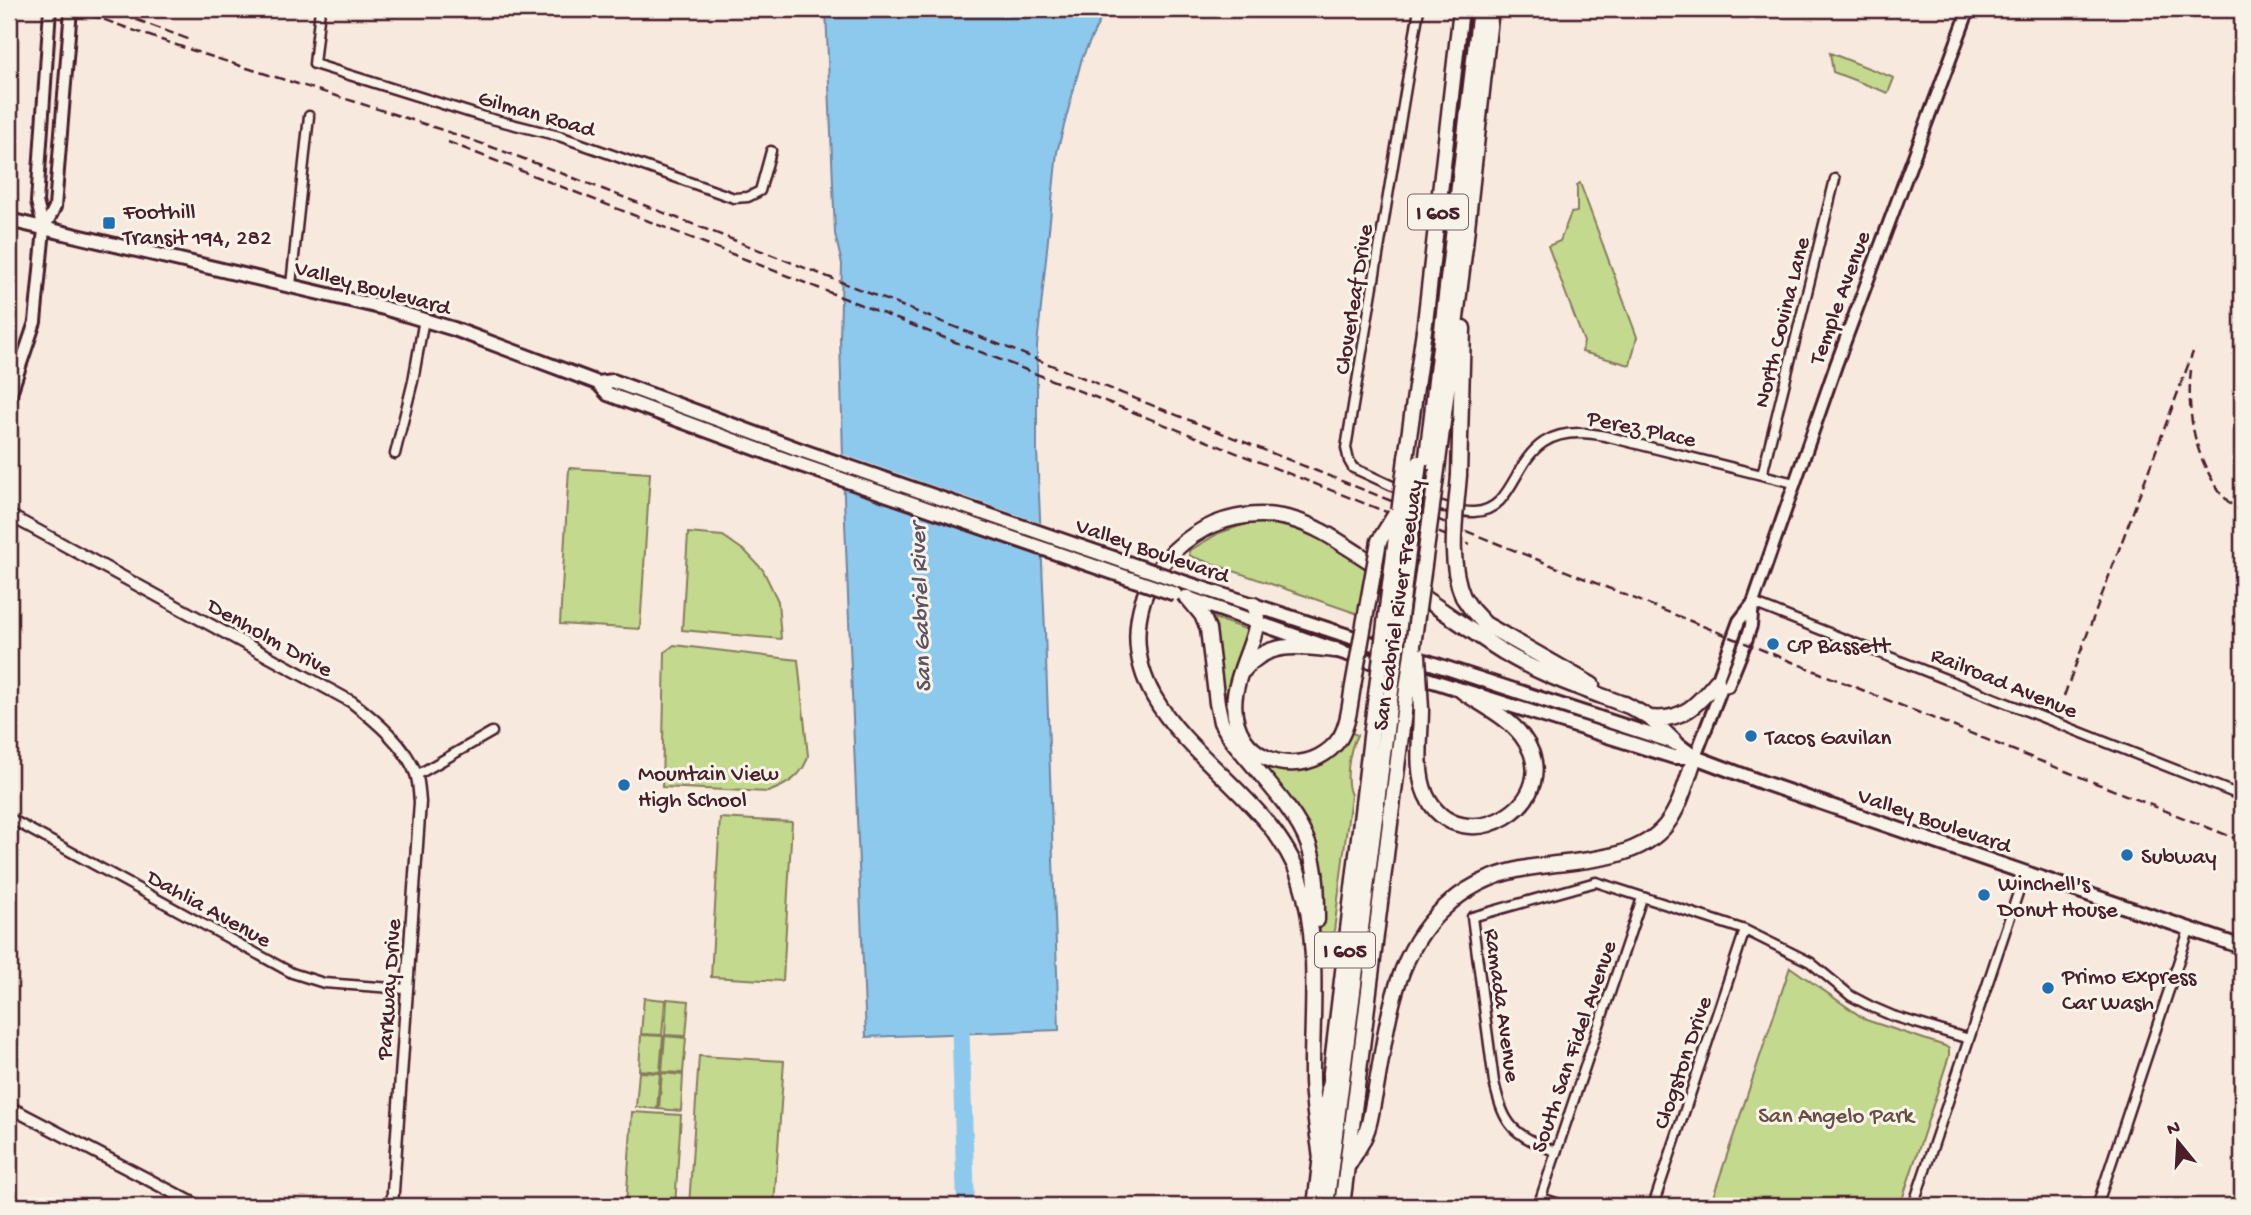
<svg xmlns="http://www.w3.org/2000/svg" width="2251" height="1215" font-family="'Gochi Hand',sans-serif">
  <rect width="100%" height="100%" fill="#f8e9df"/>
  <filter id="ink" filterUnits="userSpaceOnUse"><feTurbulence type="fractalNoise" baseFrequency=".0143" numOctaves="2"/><feDisplacementMap in="SourceGraphic" scale="14" xChannelSelector="R" yChannelSelector="G"/><feConvolveMatrix kernelMatrix="1 2 1 2 8 2 1 2 1" color-interpolation-filters="sRGB"/></filter>
  <g filter="url(#ink)">
    <path fill="#c3d98e" stroke="#867c5c" stroke-width="2" d="M1830 53 1894 78 1888 93 1833 72Z
      M1580 183 1637 337 1630 365 1582 352 1584 342 1548 246 1560 241 1571 213 1577 212V185Z
      M569 468 650 473 640 629 560 624Z
      M1258 520C1303 522 1336 547 1371 571L1361 615 1190 556 1189 551 1219 533Z
      M688 533 723 536 746 552 763 570 778 601 781 639 682 630Z
      M1208 616 1248 630 1229 690 1228 702 1245 746 1306 767 1354 718 1356 719 1352 733 1357 735C1349 750 1344 781 1351 795L1332 947 1319 946 1324 873 1226 720Z
      M674 645 798 660 808 756C803 776 787 785 768 792L662 787 665 652Z
      M720 818 792 822 783 981 711 977Z
      M1790 967 1866 1020 1945 1046 1949 1049V1056L1900 1206H1710Z
      M644 998 665 1000 662 1035 641 1034Z
      M667 999 689 1001 686 1036 665 1035Z
      M641 1035 663 1036 660 1072 639 1070Z
      M665 1036 686 1038 683 1073 662 1072Z
      M699 1056 784 1061 774 1206H689Z
      M639 1072 660 1073 657 1109 636 1107Z
      M662 1073 683 1075 681 1111 659 1109Z
      M632 1112 681 1115 675 1206H626Z"/>
    <path fill="#8dc9ed" stroke="#72859f" stroke-width="2" d="M826 9H1105L1082 58 1057 152 1037 346V450L1045 631 1059 1030 866 1037 844 498 840 339 842 264 835 234Z"/>
    <path fill="#f8e9df" d="M839 453 1044 524 1045 558 840 487Z"/>
    <g fill="none" stroke-linecap="round" stroke-linejoin="round">
      <path stroke="#8dc9ed" stroke-width="18" d="M960 1013 966 1206"/>
      <defs>
        <path id="minor" d="M320 9 314 64 484 117 559 136 734 198 748 197 760 191 771 151
          M1419 9 1346 448 1349 461 1353 468C1384 481 1442 513 1474 512 1529 510 1505 415 1605 436L1794 483
          M291 285 309 116
          M395 454 413 381 424 319
          M1762 475 1835 179
          M1753 603 2242 796
          M417 775 492 732
          M9 818 292 973 324 983 406 989
          M1556 1152C1514 1133 1505 1130 1494 1082L1472 917 1596 882 1745 930 1810 962 1851 996 1872 1007 1893 1016 1969 1039
          M1541 1198 1565 1206
          M1538 1206 1642 898
          M1653 1206 1745 930
          M1913 1206 2025 872
          M2097 1206 2190 927"/>
        <path id="tertiary" d="M9 515 352 702C376 721 405 745 416 774 419 782 419 793 420 802L392 1206
          M9 1107 199 1206"/>
        <path id="secondary" d="M44 229 37 202 50 9
          M9 399 35 322 44 229 55 207 71 9
          M1720 684 1717 681 1739 621 1753 603
          M1695 757 1722 687 1728 686 1745 644 1751 626 1753 603 1836 365 1969 9"/>
        <path id="primary" d="M9 220 384 308 454 329 598 383 608 394 798 464
          M598 383 613 381 803 451
          M1180 581 1676 743 1695 757 1761 782 2242 947
          M1185 597 1335 650 1674 757H1695"/>
        <path id="motorway" d="M1406 458 1425 323 1461 9
          M1426 465 1480 9
          M1437 470 1465 246 1491 9
          M1459 475 1463 328
          M1463 597 1472 610 1485 624 1592 685
          M1188 598 1202 615 1208 629 1217 703 1221 722 1230 737C1254 769 1296 809 1309 846 1317 870 1317 895 1317 920
          M1254 605C1270 636 1212 690 1244 739 1266 772 1318 771 1340 738 1349 723 1350 703 1353 686
          M1243 671C1267 640 1300 646 1335 650
          M1625 704 1650 718 1676 743
          M1421 709C1421 736 1415 770 1426 795 1459 866 1572 802 1522 736 1508 717 1482 705 1462 691
          M1650 718C1682 722 1698 704 1717 681
          M1321 1159C1318 1133 1313 1107 1312 1081 1311 1016 1321 942 1300 879 1266 776 1105 726 1143 600 1153 569 1176 544 1204 529 1231 515 1262 511 1291 519 1317 526 1338 541 1360 555 1405 584 1449 616 1494 646 1536 674 1584 689 1631 707
          M1347 1167C1354 1156 1363 1143 1367 1130 1371 1119 1372 1106 1375 1094 1387 1029 1392 956 1443 909 1464 889 1489 876 1517 870 1565 859 1633 866 1666 825 1681 806 1687 779 1695 757
          M1315 1206 1376 695
          M1326 1206 1390 699
          M1342 1206 1405 704"/>
      </defs>
      <use href="#minor" stroke="#4a1f2b" stroke-width="13"/>
      <use href="#tertiary" stroke="#4a1f2b" stroke-width="15"/>
      <use href="#secondary" stroke="#4a1f2b" stroke-width="16"/>
      <use href="#primary" stroke="#4a1f2b" stroke-width="18"/>
      <use href="#motorway" stroke="#4a1f2b" stroke-width="19"/>
      <use href="#minor" stroke="#f7f3e8" stroke-width="8"/>
      <use href="#tertiary" stroke="#f7f3e8" stroke-width="10"/>
      <use href="#secondary" stroke="#f7f3e8" stroke-width="10"/>
      <use href="#primary" stroke="#f7f3e8" stroke-width="12"/>
      <use href="#motorway" stroke="#f7f3e8" stroke-width="14"/>
      <path stroke="#4a1f2b" stroke-width="2.5" stroke-dasharray="10 5" stroke-linecap="butt" d="M76 9C228 68 387 106 540 165 1110 384 1674 617 2242 841
        M108 9 188 39
        M279 9H281
        M448 142 1470 545
        M2191 370C2185 423 2200 480 2242 515
        M2064 696 2193 352"/>
      <defs>
        <path id="primary-bridge" d="M803 451 1180 581
          M798 464 1175 594"/>
        <path id="motorway-bridge" d="M1459 475C1456 515 1447 559 1463 597
          M1418 655 1421 709
          M1353 686 1379 541 1395 515
          M1376 695 1406 458
          M1390 699 1419 463
          M1405 704 1437 470"/>
      </defs>
      <use href="#primary-bridge" stroke="#4a1f2b" stroke-width="18" stroke-linecap="butt"/>
      <use href="#motorway-bridge" stroke="#4a1f2b" stroke-width="19" stroke-linecap="butt"/>
      <use href="#primary-bridge" stroke="#f7f3e8" stroke-width="12"/>
      <use href="#motorway-bridge" stroke="#f7f3e8" stroke-width="14"/>
    </g>
  </g>
  <g fill="#1f6fb2" stroke="#f7f3e8" stroke-width="2.5">
    <rect x="102" y="216" width="14" height="14" rx="3.5"/>
    <circle cx="1773" cy="644" r="7"/>
    <circle cx="1751" cy="736" r="7"/>
    <circle cx="624" cy="785" r="7"/>
    <circle cx="2127" cy="855" r="7"/>
    <circle cx="1984" cy="895" r="7"/>
    <circle cx="2048" cy="988" r="7"/>
  </g>
  <g text-anchor="middle" stroke-width="6" stroke-linejoin="round" paint-order="stroke">
    <g fill="#f7f3e8" stroke="#7e5f64" stroke-width="2">
      <rect x="1408" y="194.5" width="60" height="35" rx="5"/>
      <rect x="1315" y="932.5" width="60" height="35" rx="5"/>
    </g>
    <g font-size="21" font-weight="bold" fill="#4a1f2b">
      <text x="1438" y="219">I 605</text>
      <text x="1345" y="957">I 605</text>
    </g>
    <g font-size="23" fill="#4a1f2b" stroke="#f7f3e8">
      <text transform="translate(537 112) rotate(16)" y="8">Gilman Road</text>
      <text transform="translate(373 286) rotate(15)" y="8">Valley Boulevard</text>
      <text transform="translate(1838 297) rotate(-70)" y="8">Temple Avenue</text>
      <text transform="translate(1352 299) rotate(-81)" y="8">Cloverleaf Drive</text>
      <text transform="translate(1780 322) rotate(-76)" y="8">North Covina Lane</text>
      <text transform="translate(1642 427) rotate(12)" y="8">Perez Place</text>
      <text transform="translate(1153 549) rotate(19)" y="8">Valley Boulevard</text>
      <text transform="translate(1396 605) rotate(-82)" y="8">San Gabriel River Freeway</text>
      <text transform="translate(271 636) rotate(29)" y="8">Denholm Drive</text>
      <text transform="translate(2005 681) rotate(22)" y="8">Railroad Avenue</text>
      <text transform="translate(1935 819) rotate(19)" y="8">Valley Boulevard</text>
      <text transform="translate(210 907) rotate(29)" y="8">Dahlia Avenue</text>
      <text transform="translate(387 989) rotate(-86)" y="8">Parkway Drive</text>
      <text transform="translate(1504 1005) rotate(82)" y="8">Ramada Avenue</text>
      <text transform="translate(1572 1046) rotate(-71)" y="8">South San Fidel Avenue</text>
      <text transform="translate(1681 1062) rotate(-71)" y="8">Clogston Drive</text>
    </g>
    <g font-size="23" fill="#4a1f2b" stroke="#f7f3e8" text-anchor="start">
      <text x="123" y="218">Foothill<tspan x="123" dy="26">Transit 194, 282</tspan></text>
      <text x="1787" y="652">CP Bassett</text>
      <text x="1765" y="744">Tacos Gavilan</text>
      <text x="638" y="780">Mountain View<tspan x="638" dy="26">High School</tspan></text>
      <text x="2141" y="863">Subway</text>
      <text x="1998" y="890">Winchell's<tspan x="1998" dy="26">Donut House</tspan></text>
      <text x="2062" y="983">Primo Express<tspan x="2062" dy="26">Car Wash</tspan></text>
    </g>
    <g font-size="23" fill="#684e44" stroke="#f7f3e8">
      <text x="1836" y="1122">San Angelo Park</text>
    </g>
    <g font-size="24" font-style="italic" fill="#5e5265" stroke="#f7f3e8">
      <text transform="translate(919 608) rotate(-92)" y="8">San Gabriel River</text>
    </g>
  </g>
  <rect width="2251" height="1215" fill="none" stroke="#f7f3e8" stroke-width="35"/>
  <rect x="18" y="18" width="2216" height="1180" fill="none" stroke="#4a1f2b" stroke-width="2.5" filter="url(#ink)"/>
  <g transform="translate(2178 1142) rotate(342)" stroke="#f7f3e8" stroke-width="5" paint-order="stroke">
  <path d="M0-5L12 26L0 18L-12 26Z" fill="#4a1f2b"/>
  <text y="-10" font-size="19" font-weight="bold" text-anchor="middle" fill="#4a1f2b">N</text>
  </g>
</svg>
